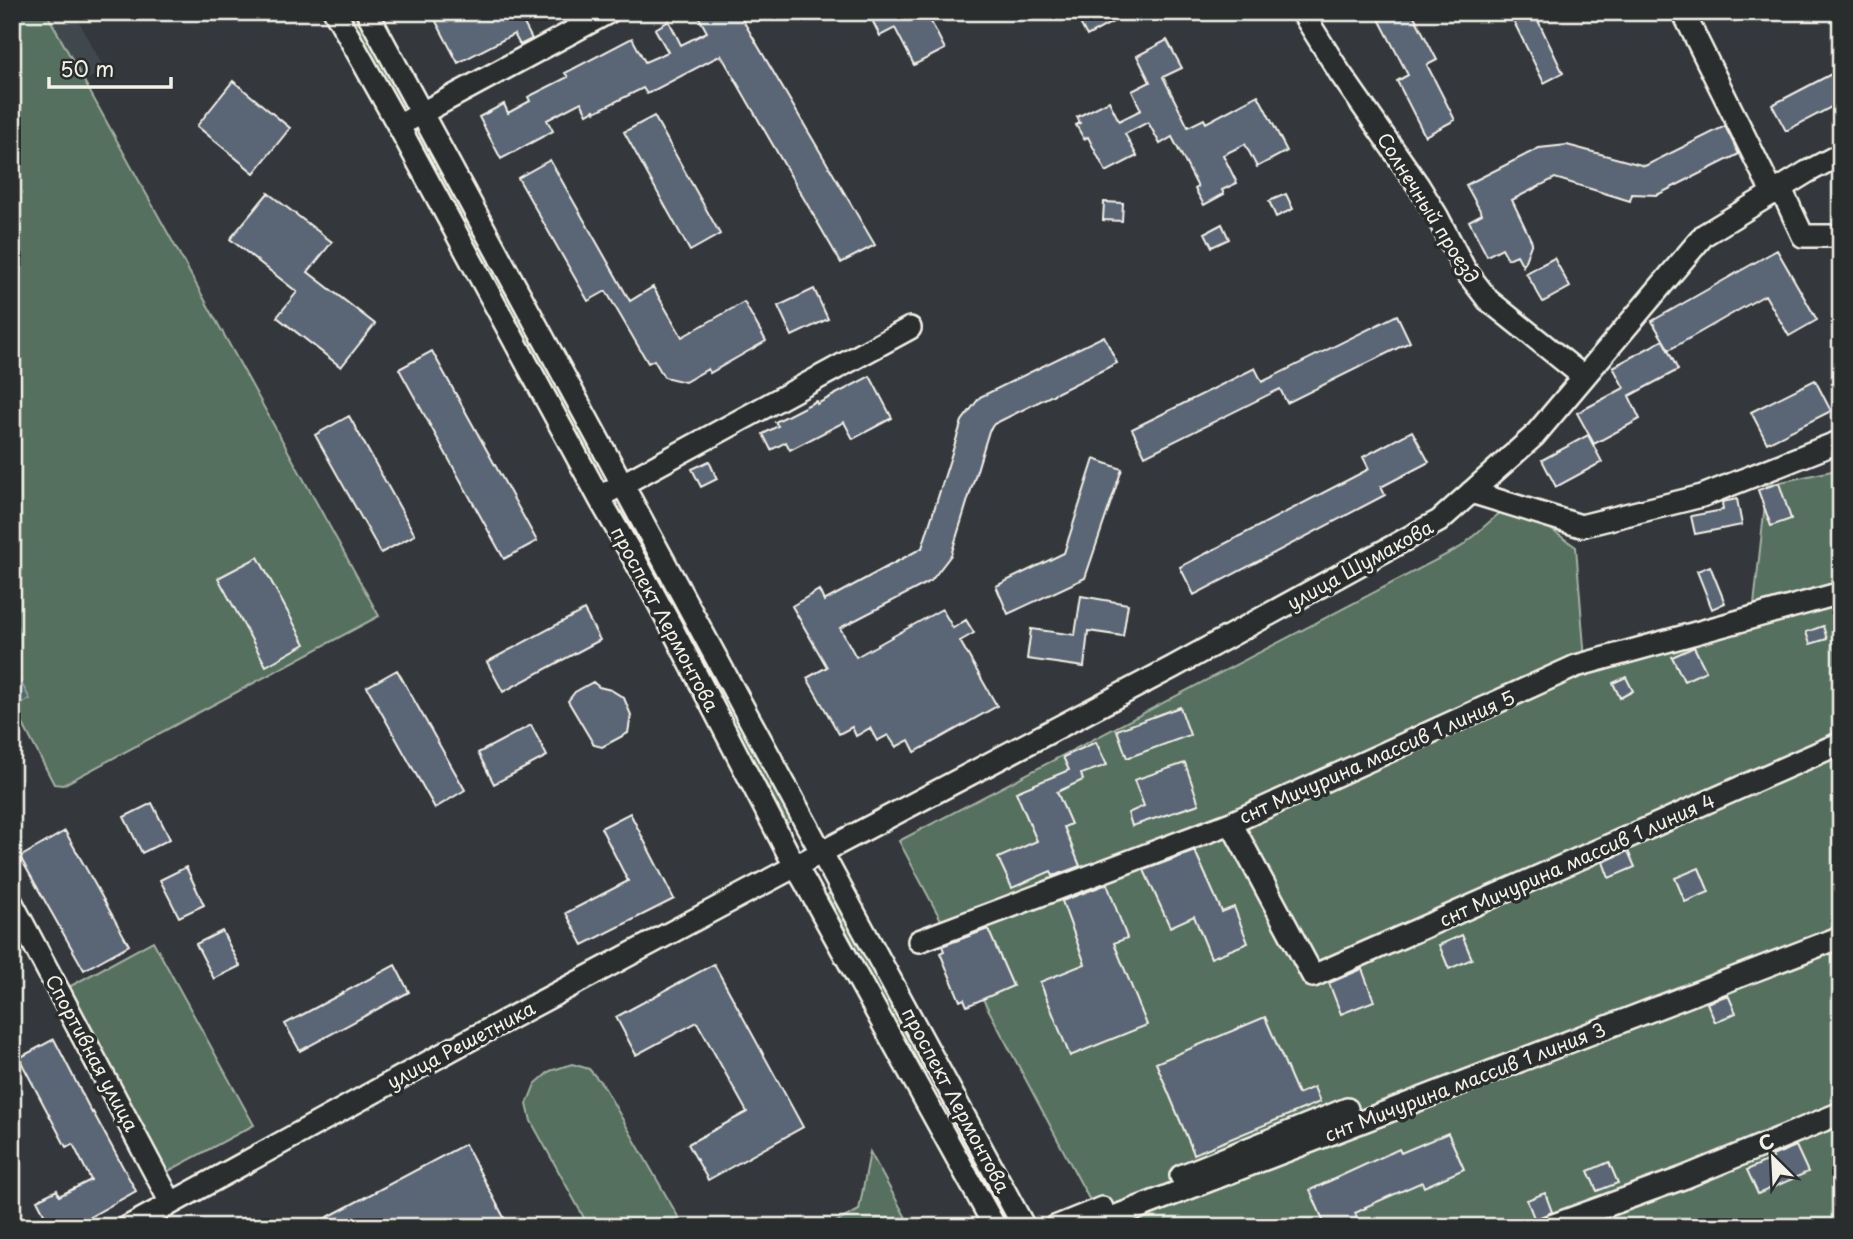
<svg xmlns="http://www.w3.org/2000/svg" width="1853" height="1239" font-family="'Playpen Sans',sans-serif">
  <rect width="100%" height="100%" fill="#34383c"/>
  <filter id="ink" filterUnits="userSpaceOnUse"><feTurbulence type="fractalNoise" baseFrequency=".0143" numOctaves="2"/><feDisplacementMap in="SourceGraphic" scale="14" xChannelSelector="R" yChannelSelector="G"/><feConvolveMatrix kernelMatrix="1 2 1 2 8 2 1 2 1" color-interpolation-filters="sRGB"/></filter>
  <g filter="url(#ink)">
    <path fill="#3f464d" d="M46 12H74L105 70 84 81Z"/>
    <path fill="#55705e" stroke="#a4b0a3" stroke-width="2" d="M12 12H46L379 616 63 785 54 784 12 703Z
      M348 12H355L404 105 399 107Z
      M422 137 599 463 594 467 416 140Z
      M1841 469V1227H1104L899 841 1461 547 1512 502 1576 547 1586 672 1753 614 1767 485Z
      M624 510 794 820 787 823 619 513Z
      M832 892 930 1072 923 1075 827 895Z
      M153 941 254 1125 167 1172 67 988Z
      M572 1064 589 1069 603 1085 684 1227H589L531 1121 527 1104 535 1084 550 1071Z
      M954 1117 1014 1227H1006L948 1121Z
      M870 1152 911 1227H827L859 1210Z"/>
    <path fill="#4c6a6f" stroke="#8fa09f" stroke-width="2" d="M12 666 30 699 15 707 12 702Z"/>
    <path fill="#5a6676" stroke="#f4f1e8" stroke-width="2" d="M431 12H518L532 39 520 45 514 34 458 63Z
      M696 12H738L875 245 841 263 721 55 647 94 643 88 595 112 594 110 587 114 581 102 547 120 553 131 501 159 479 117 504 104 508 113 530 101 528 97 568 77 565 73 632 38 645 62 668 52 655 29 669 21 681 45 707 32Z
      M868 12H908L912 19 926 12 945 49 914 65 895 28 880 36Z
      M1074 12H1131L1087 36Z
      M1393 12H1412L1437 60 1427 65 1455 120 1425 136 1397 81 1408 75 1379 19Z
      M1509 12H1534L1563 73 1544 83Z
      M1167 40 1182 68 1163 77 1188 127 1204 119 1206 123 1258 95 1287 151 1257 167 1245 144 1223 155 1237 183 1222 190 1224 194 1204 205 1195 189 1198 187 1172 137 1160 144 1148 122 1125 134 1137 156 1106 172 1088 137 1084 139 1076 125 1080 123 1077 117 1109 101 1119 121 1141 110 1132 91 1150 82 1137 56Z
      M1841 69V102L1786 131 1772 105Z
      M233 81 290 128 254 173 197 126Z
      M654 116 720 234 690 251 624 132Z
      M1725 126 1739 154 1657 195 1632 194 1630 201 1555 178 1512 200 1532 242 1523 266 1517 255 1508 259 1502 248 1487 256 1469 221 1482 214 1466 185 1539 148 1567 145 1645 166Z
      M550 160 630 301 653 287 682 337 744 302 766 341 710 373 708 369 685 382 664 377 654 360 648 363 606 291 588 301 518 178Z
      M268 193 332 242 308 272 375 324 341 367 277 317 297 292 230 239Z
      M1286 194 1293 209 1276 217 1269 201Z
      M1104 202 1123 203 1122 221 1103 220Z
      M1222 224 1229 239 1212 247 1205 233Z
      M1777 250 1817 320 1789 336 1765 295 1669 350 1652 321Z
      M1554 258 1570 287 1543 302 1526 273Z
      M814 289 828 319 792 336 778 306Z
      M1397 315 1410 342 1287 403 1280 389 1145 456 1132 429 1255 368 1262 382Z
      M1104 336 1117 363 994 424 989 431 951 555 931 581 840 628 856 657 942 609 953 628 966 620 974 633 960 641 997 706 915 752 909 740 896 747 888 735 877 741 870 728 856 736 852 727 839 734 807 678 827 667 792 606 819 590 824 601 922 548 962 421 980 397Z
      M1663 340 1678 370 1629 396 1640 419 1594 444 1577 413 1624 388 1613 367Z
      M432 351 537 541 504 559 399 369Z
      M870 376 892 418 853 439 844 422 790 450 786 442 771 450 763 434 778 426 775 422 816 401 817 404Z
      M1815 380 1831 411 1767 443 1751 412Z
      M349 416 415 535 381 553 315 435Z
      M1412 431 1429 462 1381 487 1385 495 1194 595 1180 567 1369 469 1363 457Z
      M1588 435 1602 462 1556 487 1542 460Z
      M1094 459 1122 469 1085 578 1008 614 996 586 1064 553Z
      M709 461 717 479 701 487 692 469Z
      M1779 483 1791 519 1771 526 1758 490Z
      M1737 499 1742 525 1695 534 1691 516 1723 510 1722 502Z
      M258 557 305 644 266 666 218 578Z
      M1710 566 1725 603 1712 609 1697 571Z
      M1081 596 1128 604 1123 636 1088 631 1084 667 1027 659 1031 629 1075 635Z
      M584 610 600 640 503 692 487 662Z
      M1823 626 1827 639 1810 644 1806 632Z
      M1694 647 1706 671 1684 681 1672 657Z
      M397 670 465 790 435 808 367 687Z
      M1626 677 1633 691 1620 698 1613 683Z
      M593 682 599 687 611 690 624 698 631 715 628 733 602 747 594 745 568 701 575 692Z
      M1180 707 1190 735 1127 758 1117 730Z
      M531 725 547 756 494 784 478 753Z
      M1096 742 1107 765 1081 774 1083 780 1057 792 1071 824 1064 827 1080 866 1053 876 1051 871 1012 888 998 858 1037 841 1016 792 1069 770 1063 757Z
      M1185 763 1199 804 1132 826 1128 813 1144 806 1134 780Z
      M152 803 170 839 142 853 124 817Z
      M630 813 674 899 583 945 566 913 628 881 601 828Z
      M65 831 129 945 84 970 20 857Z
      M1195 851 1222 912 1234 907 1248 943 1211 958 1194 916 1170 927 1144 870Z
      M1628 851 1635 867 1609 878 1603 862Z
      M186 867 204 905 179 917 160 880Z
      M1699 868 1709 892 1685 902 1675 878Z
      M1107 884 1127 938 1114 943 1147 1025 1070 1056 1040 982 1085 964 1062 901Z
      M988 929 1013 986 967 1006 964 999 960 1001 940 953 944 951 942 946Z
      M222 931 240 966 214 979 196 944Z
      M1462 935 1472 959 1449 969 1439 945Z
      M714 964 803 1127 708 1180 688 1144 747 1112 697 1022 636 1055 616 1017Z
      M395 965 409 992 300 1051 285 1024Z
      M1362 969 1374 1001 1341 1014 1329 983Z
      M1728 995 1736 1013 1715 1022 1707 1003Z
      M1265 1017 1298 1094 1314 1087 1320 1102 1194 1154 1156 1063Z
      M54 1039 92 1113 93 1112 136 1191 72 1227H51L37 1200 57 1190 59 1196 91 1180 73 1144 66 1147 19 1058Z
      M1448 1133 1464 1169 1424 1187 1422 1182 1365 1207 1366 1208 1355 1213 1361 1227H1326L1310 1190 1399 1149 1401 1153Z
      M465 1144 509 1227H309Z
      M1796 1146 1808 1172 1758 1194 1747 1170 1773 1158 1772 1156Z
      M1609 1162 1618 1183 1597 1191 1588 1171Z
      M1545 1193 1552 1212 1538 1218 1536 1223 1527 1200Z"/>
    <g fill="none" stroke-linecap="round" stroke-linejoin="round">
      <defs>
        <path id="minor" d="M335 12 398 125 602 503 635 560 672 628 788 853 805 882 995 1227
          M367 12 1024 1227
          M1302 12 1340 73 1418 185 1437 216 1465 270 1488 300 1584 377
          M1683 12 1773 194
          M409 120 609 12
          M1781 189 1803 236H1841
          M610 491 910 328
          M1471 492 1581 526 1702 496 1841 441
          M1231 823 1313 976 1841 743
          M12 903 171 1203
          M919 941 1231 823 1576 666 1841 593
          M1181 1176 1347 1109
          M128 1227 456 1047 822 852 1173 667 1439 521 1534 436 1704 235 1807 172 1841 154
          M1055 1227 1102 1208
          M1088 1227 1841 937
          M1548 1227 1683 1178 1841 1113"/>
      </defs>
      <use href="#minor" stroke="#f4f1e8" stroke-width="26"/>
      <use href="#minor" stroke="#2a2d2e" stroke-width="21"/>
    </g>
  </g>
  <g text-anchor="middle" stroke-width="7" stroke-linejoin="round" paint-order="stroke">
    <g font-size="19" fill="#f4f1e8" stroke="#2a2d2e">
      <text transform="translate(1428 208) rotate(58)" y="7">Солнечный проезд</text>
      <text transform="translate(1360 565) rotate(-29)" y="7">улица Шумакова</text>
      <text transform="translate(665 619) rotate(62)" y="7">проспект Лермонтова</text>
      <text transform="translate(1377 757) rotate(-24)" y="7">снт Мичурина массив 1 линия 5</text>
      <text transform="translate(1577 860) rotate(-24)" y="7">снт Мичурина массив 1 линия 4</text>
      <text transform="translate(461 1045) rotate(-28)" y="7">улица Решетника</text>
      <text transform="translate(92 1053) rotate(62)" y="7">Спортивная улица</text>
      <text transform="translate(1465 1082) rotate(-21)" y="7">снт Мичурина массив 1 линия 3</text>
      <text transform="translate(956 1100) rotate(62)" y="7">проспект Лермонтова</text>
    </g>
  </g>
  <rect width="1853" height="1239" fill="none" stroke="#2a2d2e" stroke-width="42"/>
  <rect x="21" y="21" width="1811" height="1197" fill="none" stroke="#f4f1e8" stroke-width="2.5" filter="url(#ink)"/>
  <g transform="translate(1773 1158) rotate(336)" stroke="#2a2d2e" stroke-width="5" paint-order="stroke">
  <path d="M0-5L12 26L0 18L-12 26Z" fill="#f4f1e8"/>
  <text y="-10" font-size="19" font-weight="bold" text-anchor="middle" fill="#f4f1e8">С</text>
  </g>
  <path d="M49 77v10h122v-10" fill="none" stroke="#f4f1e8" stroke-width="3.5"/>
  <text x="60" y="77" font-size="21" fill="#f4f1e8" stroke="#2a2d2e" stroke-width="5" paint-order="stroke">50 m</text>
</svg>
